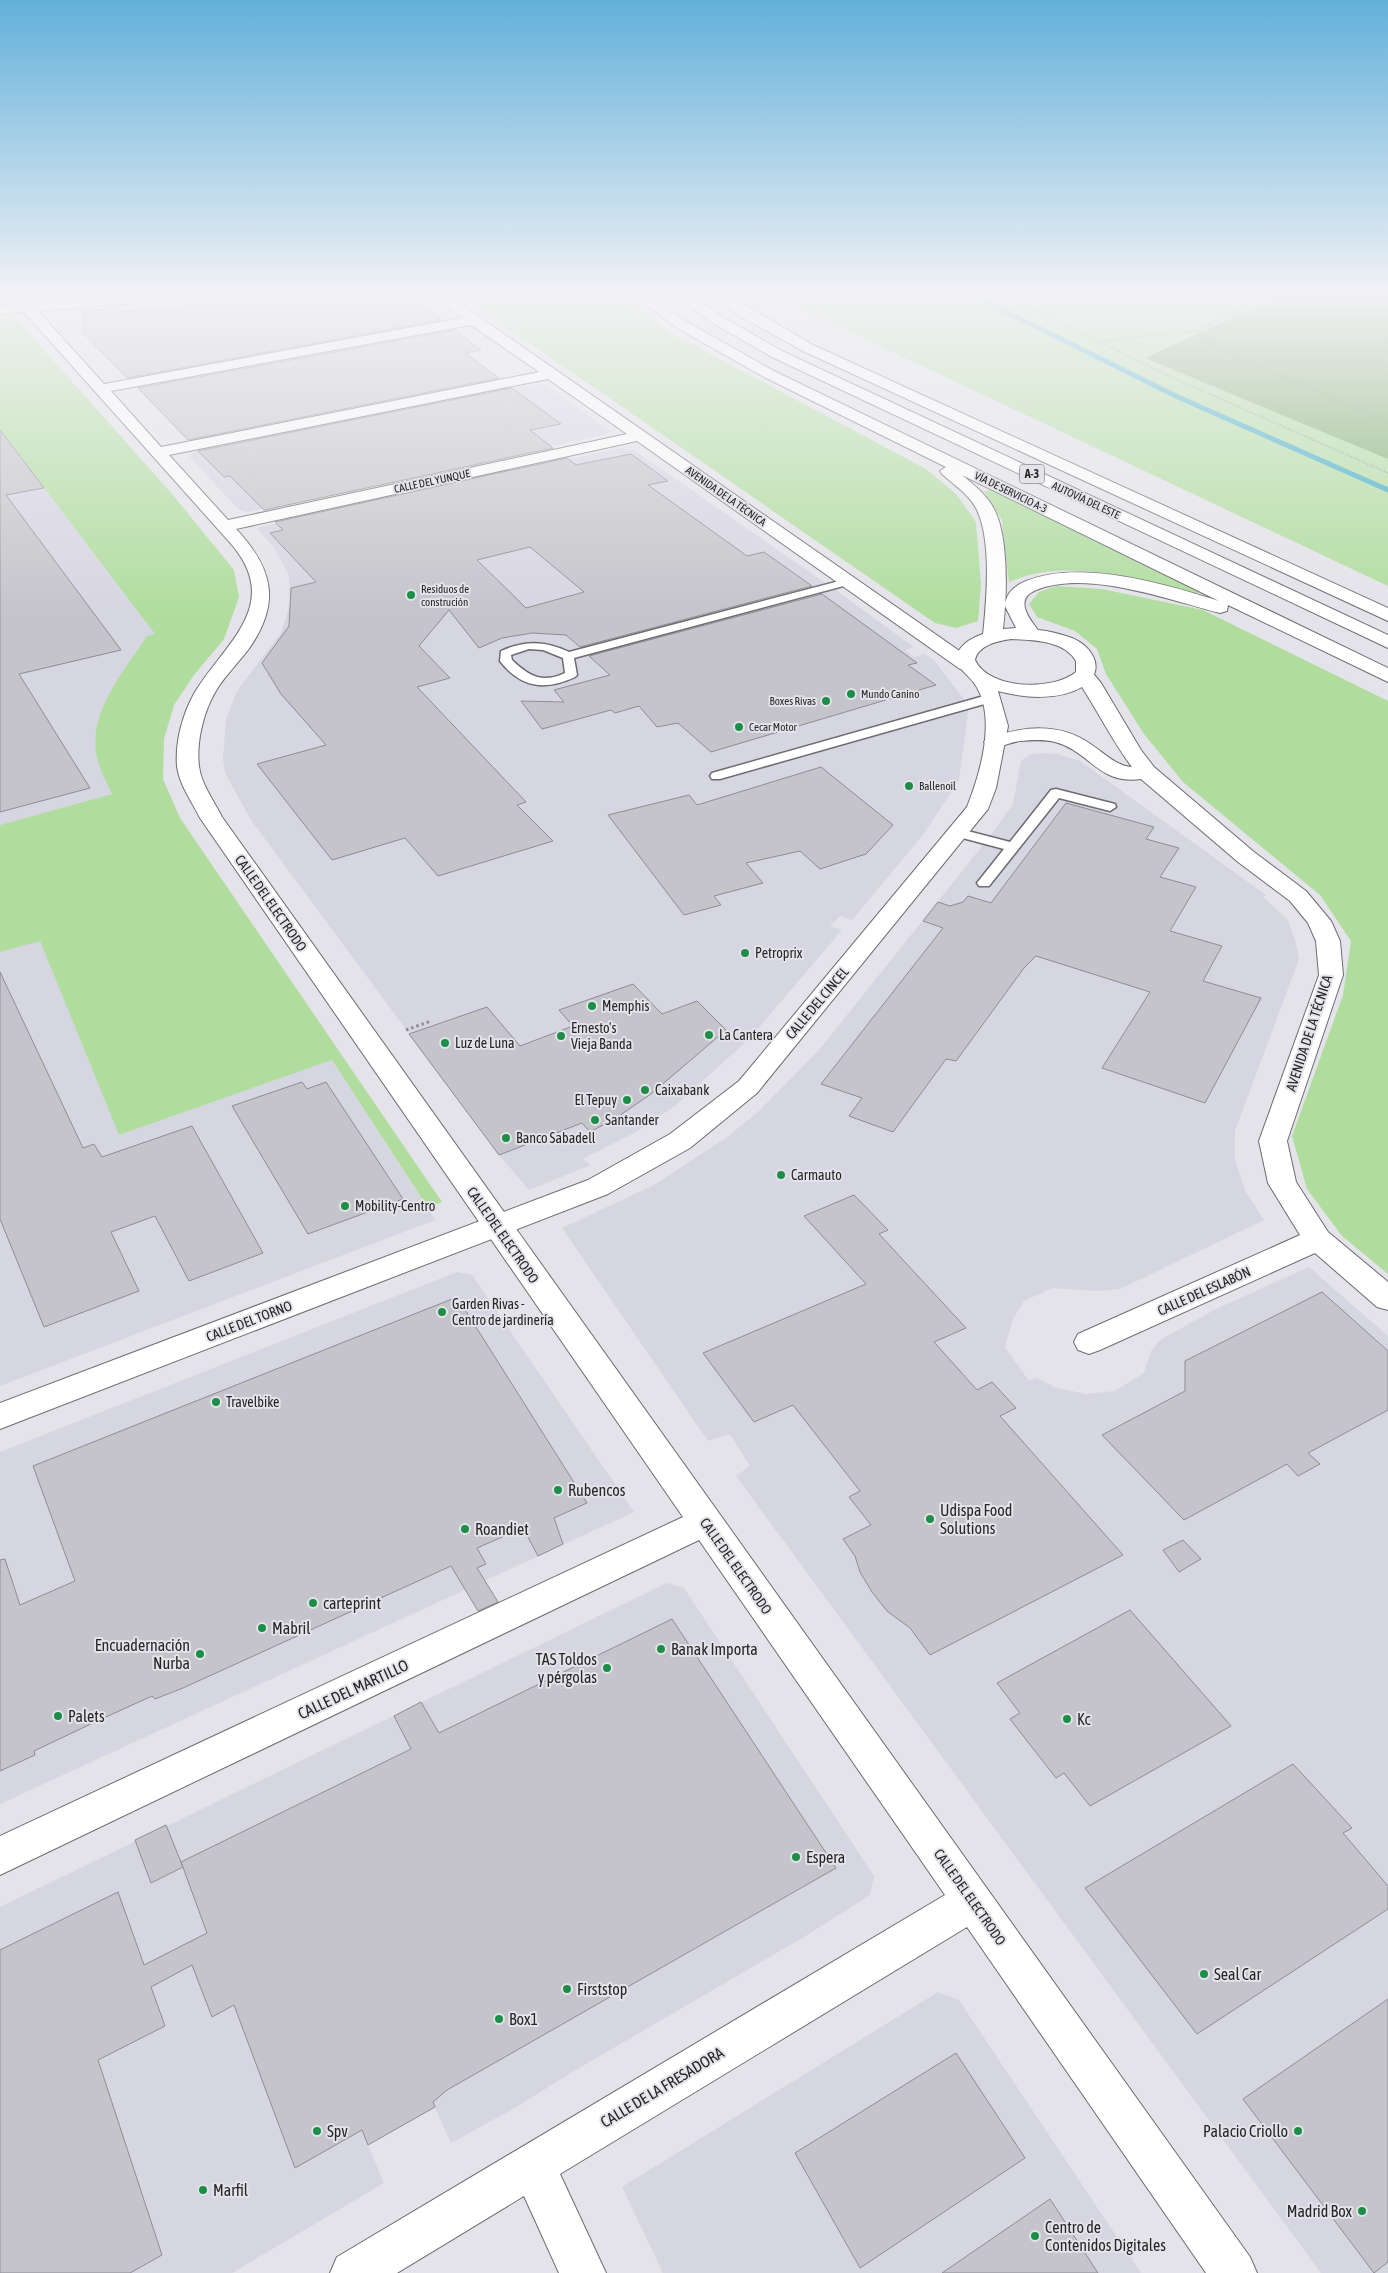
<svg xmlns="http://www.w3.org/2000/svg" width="1388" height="2273" font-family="'Asap Condensed',sans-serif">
  <rect width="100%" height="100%" fill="#e3e3e9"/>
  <path fill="#d6d5e2" d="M38 295H122L44 302Z
    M542 383 610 431 607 434 248 512 239 510 187 454Z
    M0 430 155 634 97 759 112 794 0 825Z
    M621 448 634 450 834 589 914 647 905 650 914 657 924 654 934 660 967 703 968 713 959 780 923 835 852 920 840 916 830 926 842 930 750 1038 675 1106 636 1132 583 1159 591 1165 529 1190 499 1155 251 820 225 773 223 759 226 719 237 691 281 633 290 604 289 576 275 549 256 528Z
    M1043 753 1057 754 1080 761 1266 895 1263 897 1287 919 1295 939 1299 959 1235 1131V1160L1246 1192 1264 1220 1120 1289 1099 1291 1052 1288 1024 1301 1012 1321 1005 1347 1029 1381 1036 1378 1057 1388 1086 1394 1115 1391 1144 1373 1151 1351 1160 1340 1216 1309 1309 1267 1388 1336V2273H1321L736 1476 750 1466 730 1434 708 1441 562 1228 654 1185 726 1138 759 1111 819 1050 987 840 1013 804 1021 761 1029 755Z
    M40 940 119 1135 332 1060 435 1220 0 1386V952Z
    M457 1272 472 1275 634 1512 0 1804V1452Z
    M667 1583 684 1588 874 1876 870 1895 804 1937 574 2071 513 2109 451 2143 368 1959 349 2101 384 2183 232 2273H0V1907Z
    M938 1992 959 2000 1141 2273H663L622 2187Z"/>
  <path fill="#b0dd9e" d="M458 295H620L671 333 926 469 956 494 976 522 981 585 978 621 956 628 935 623 618 404Z
    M772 295H1388V586Z
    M13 315 172 494 234 570 239 597 224 639 194 675 174 705 164 739 163 779 180 818 442 1202 428 1208 332 1060 119 1135 40 941 0 952V825L112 794C107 783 100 770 97 758 87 712 124 672 147 636L155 634 0 430V316Z
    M993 490 1202 591 1196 594C1136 580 1068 556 1009 582L1002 520 984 491Z
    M1056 586 1102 589 1203 610 1388 701V1274L1342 1236 1307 1189 1292 1136 1343 995 1351 941 1320 895 1183 782 1144 734 1106 674 1097 649 1075 631 1037 617 1029 604 1039 592Z"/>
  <path fill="#7fad6b" d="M1282 295H1388V459L1145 358Z"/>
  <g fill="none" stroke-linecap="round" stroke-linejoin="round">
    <path stroke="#39aac4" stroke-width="5" d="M972 295 1178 397 1388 490"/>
  </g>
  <path fill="#c4c4ca" stroke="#8e8d93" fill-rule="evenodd" d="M333 295H408L414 297 416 302 420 301 441 320 127 378 84 334 83 311 121 308 122 312Z
    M455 330 481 350 465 353 499 378 188 440 138 388Z
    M512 388 561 424 530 430 553 448 264 510 230 476 224 477 198 451Z
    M0 430 44 488 6 495 121 650 19 674 90 788 0 812Z
    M631 454 668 481 648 485 747 556 764 552 812 586 580 647 566 635 532 633 502 638 479 648 449 610 419 646 450 678 417 687 526 802 517 805 553 841 438 876 405 838 332 860 257 764 326 745 281 694 262 663 289 626 291 588 316 582 270 533 283 530 275 522 567 458 576 465ZM530 547 584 592 526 608 477 560Z
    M822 594 917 663 908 665 936 685 711 752 678 723 657 727 639 706 615 713 611 710 542 729 521 701 564 702 554 690 610 675 589 656Z
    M821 767 893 825 866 854 820 869 800 851 746 863 763 883 714 896 721 905 684 915 608 815 689 795 697 805Z
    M1066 803 1154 827 1146 839 1179 848 1160 877 1196 887 1170 931 1222 946 1203 981 1261 998 1205 1103 1102 1068 1150 992 1036 956 1024 968 956 1061 946 1059 893 1132 849 1116 862 1098 821 1084 943 928 923 921 938 902 950 906 963 902 968 896 991 903Z
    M0 972 83 1148 94 1144 102 1157 192 1126 263 1253 189 1281 155 1216 111 1232 139 1291 44 1327 0 1219Z
    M633 984 662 1014 697 1001 726 1030 651 1094 616 1118 590 1132 582 1123 499 1155 409 1034 487 1007 520 1046 573 1026 559 1010Z
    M302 1082 307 1089 326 1082 403 1199 308 1234 232 1106Z
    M854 1195 888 1230 879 1234 966 1328 934 1342 977 1390 992 1382 1016 1408 1000 1416 1123 1555 930 1655 910 1628 887 1611 872 1592 860 1572 855 1556 843 1539 871 1525 849 1497 860 1491 793 1405 754 1422 703 1353 866 1284 804 1216Z
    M1322 1292 1388 1351V1410L1308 1453 1320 1464 1298 1476 1287 1464 1184 1520 1102 1435 1185 1391V1361Z
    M457 1297 587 1503 554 1518 563 1544 538 1556 523 1528 477 1548 486 1564 477 1568 498 1602 478 1611 451 1566 183 1688 155 1699 152 1696 95 1722 34 1751 35 1755 0 1771V1560L5 1559 20 1605 75 1581 33 1466Z
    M1183 1540 1201 1559 1179 1572 1163 1550Z
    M1130 1610 1231 1726 1090 1806 1064 1773 1056 1778 1010 1719 1020 1713 997 1683Z
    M672 1619 836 1868 447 2090 433 2102 435 2107 368 2145 362 2130 295 2168 234 2005 212 2017 192 1965 151 1987 165 2026 98 2060 162 2255 130 2273H0V1950L118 1892 144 1965 207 1933 181 1862 411 1749 394 1716 421 1702 439 1733Z
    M1293 1764 1352 1828 1343 1833 1388 1886V1909L1197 2034 1085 1888Z
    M166 1825 183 1867 151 1883 135 1840Z
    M1388 1999V2262L1374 2273 1243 2099Z
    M956 2053 1025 2158 860 2268 795 2153Z
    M1050 2199 1098 2273H942Z"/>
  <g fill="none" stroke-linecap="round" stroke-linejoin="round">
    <defs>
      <path id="lane" d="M847 579 852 582 851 584 574 658 577 675 575 677C545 691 521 688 500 661L501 651C525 640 546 641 569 652ZM529 649 543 650 563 658 565 673C542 684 529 676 512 660L511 655Z
        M991 694 995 695V701L720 779H712L710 776 712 773Z
        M1056 789 1115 804 1116 807 1110 811 1059 798 989 886H979L977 883 1004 849 955 836 953 833 955 830 960 829 1010 842 1051 790Z"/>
      <path id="street" d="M10 295H24L31 303 128 295H189L183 299 38 311 104 384 462 318 432 295H448L974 661 977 665 974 669H960L637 441 236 529C274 569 281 604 248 650 238 663 226 675 217 689 204 710 196 741 199 766 201 784 214 801 222 817L1250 2257 1257 2273H1206L967 1927 560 2174 606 2273H559L524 2196 397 2273H330L337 2257 945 1895 699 1540 0 1875V1836L683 1517 200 818C192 802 179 784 177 766 175 741 183 713 195 692 224 644 282 606 233 546L24 312 0 314V306L17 304ZM471 325 539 372 161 447 111 391ZM548 379 627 434 228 520 169 455Z
        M1084 669 1091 671 1101 683 1141 750 1154 767 1254 852 1306 891 1331 921 1340 941 1343 975 1287 1141 1296 1182 1328 1232 1388 1282V1310L1377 1307 1315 1253 1100 1350 1089 1354 1078 1350 1074 1342 1078 1334 1300 1235 1268 1183 1259 1141 1319 975 1316 941 1308 923 1290 901 1238 862 1141 779C1098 785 1090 751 1055 742 1044 739 1031 740 1020 741 1008 743 999 749 987 746L984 742 987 738C1023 727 1059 721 1092 745 1104 753 1116 766 1132 767 1110 738 1095 705 1074 675L1077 671Z"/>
      <path id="secondary" d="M634 295H649L687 322 774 371 1388 668V682L1228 605 1227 611 1220 613C1169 600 1087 569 1036 590 1015 599 1027 616 1038 630 1049 631 1061 634 1072 638 1094 647 1107 672 1082 687 1058 701 1024 698 998 691L1008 726 996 788 988 809 757 1093 690 1148 608 1194 0 1429V1403L588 1180 670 1134 739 1081 967 807C980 774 998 716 974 683 968 675 960 670 955 660 959 645 969 639 983 634L984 625C987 592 991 540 977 510 970 495 954 485 942 474L940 471 946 467 764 377 677 328ZM962 475 1219 601C1165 584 1081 559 1026 581 1015 586 1006 592 1005 606L1016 628 1003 629C1007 598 1009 537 994 509 987 495 974 485 962 475ZM1011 639C1032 640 1064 640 1076 661V672C1053 691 989 690 975 660 978 645 998 641 1011 639Z"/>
      <path id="highway" d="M675 295H691L719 315 782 351 1388 635V648L772 357 709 321Z
        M712 295H728L813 345 1388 608V621L803 351 738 315Z"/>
    </defs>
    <use href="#lane" stroke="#6c6c71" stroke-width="3"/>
    <use href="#street" stroke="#6c6c71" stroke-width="2"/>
    <use href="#secondary" stroke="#6c6c71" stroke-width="2"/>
    <use href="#highway" stroke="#6c6c71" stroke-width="2"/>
    <path stroke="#8b8b8f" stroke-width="2" stroke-dasharray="1 2" stroke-linecap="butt" d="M1006 295 1178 380 1388 473
      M1271 295 1217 320 1202 330 1204 338 1227 353 1388 422
      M1101 341 1202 330"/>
    <path stroke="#8b8b8f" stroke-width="3" stroke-dasharray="2.5 3" stroke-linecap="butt" d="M406 1030 431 1021"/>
    <use href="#lane" fill="#fff" fill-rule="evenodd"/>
    <use href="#street" fill="#fff" fill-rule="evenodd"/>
    <use href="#secondary" fill="#fff" fill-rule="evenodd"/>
    <use href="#highway" fill="#fff" fill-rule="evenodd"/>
  </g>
  <linearGradient id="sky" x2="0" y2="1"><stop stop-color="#62b0da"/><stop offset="0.48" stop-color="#f2f2f5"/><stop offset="1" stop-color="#f2f2f5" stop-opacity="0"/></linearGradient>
  <rect width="1388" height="614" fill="url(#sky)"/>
  <g fill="#1d8e47" stroke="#e3e3e9" stroke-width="2">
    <circle cx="411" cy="595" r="5"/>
    <circle cx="851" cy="694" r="5"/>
    <circle cx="826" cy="701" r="5"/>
    <circle cx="739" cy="727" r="5"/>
    <circle cx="909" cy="786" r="5"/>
    <circle cx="745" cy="953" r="5"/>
    <circle cx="592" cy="1006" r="5"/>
    <circle cx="709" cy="1035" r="5"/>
    <circle cx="561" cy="1036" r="5"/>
    <circle cx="445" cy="1043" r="5"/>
    <circle cx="645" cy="1090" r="5"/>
    <circle cx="627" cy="1100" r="5"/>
    <circle cx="595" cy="1120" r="5"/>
    <circle cx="506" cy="1138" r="5"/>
    <circle cx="781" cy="1175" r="5"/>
    <circle cx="345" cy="1206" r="5"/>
    <circle cx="442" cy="1312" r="5"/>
    <circle cx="216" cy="1402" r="5"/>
    <circle cx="558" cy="1490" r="5"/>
    <circle cx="930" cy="1519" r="5"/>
    <circle cx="465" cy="1529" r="5"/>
    <circle cx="313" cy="1603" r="5"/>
    <circle cx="262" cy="1628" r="5"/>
    <circle cx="661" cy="1649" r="5"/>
    <circle cx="200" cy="1654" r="5"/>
    <circle cx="607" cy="1668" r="5"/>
    <circle cx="58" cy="1716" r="5"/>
    <circle cx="1067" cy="1719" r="5"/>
    <circle cx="796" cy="1857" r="5"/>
    <circle cx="1204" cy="1974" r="5"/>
    <circle cx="567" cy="1989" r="5"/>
    <circle cx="499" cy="2019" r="5"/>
    <circle cx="317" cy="2131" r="5"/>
    <circle cx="1298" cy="2131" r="5"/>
    <circle cx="203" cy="2190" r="5"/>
    <circle cx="1362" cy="2211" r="5"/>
    <circle cx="1035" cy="2236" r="5"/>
  </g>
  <g text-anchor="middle" stroke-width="4" stroke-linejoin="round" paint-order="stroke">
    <g font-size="11" fill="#262628" stroke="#e3e3e9">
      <text transform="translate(432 481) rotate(-12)" y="4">CALLE DEL YUNQUE</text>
      <text transform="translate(1011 492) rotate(26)" y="4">VÍA DE SERVICIO A-3</text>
      <text transform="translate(726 496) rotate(35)" y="4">AVENIDA DE LA TÉCNICA</text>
      <text transform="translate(1086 500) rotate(25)" y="4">AUTOVÍA DEL ESTE</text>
    </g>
    <g font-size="11" fill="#262628" stroke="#e3e3e9" text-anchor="start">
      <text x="421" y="593">Residuos de<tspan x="421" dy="13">construción</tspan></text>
      <text x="861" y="698">Mundo Canino</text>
      <text x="816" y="705" text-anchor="end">Boxes Rivas</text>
      <text x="749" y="731">Cecar Motor</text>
      <text x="919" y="790">Ballenoil</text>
    </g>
    <rect fill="#e3e3e9" stroke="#5f5f62" stroke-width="1" x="1019.5" y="464.5" width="25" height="19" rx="4"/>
    <g font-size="12" font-weight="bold" fill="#262628">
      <text x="1032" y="478">A-3</text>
    </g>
    <g font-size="14" fill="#262628" stroke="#e3e3e9">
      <text transform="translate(271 903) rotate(55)" y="5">CALLE DEL ELECTRODO</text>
      <text transform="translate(817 1003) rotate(-50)" y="5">CALLE DEL CINCEL</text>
      <text transform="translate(1309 1033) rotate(-72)" y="5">AVENIDA DE LA TÉCNICA</text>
      <text transform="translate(503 1235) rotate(55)" y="5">CALLE DEL ELECTRODO</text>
      <text transform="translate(1204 1291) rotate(-24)" y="5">CALLE DEL ESLABÓN</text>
      <text transform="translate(249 1321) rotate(-21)" y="5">CALLE DEL TORNO</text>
      <text transform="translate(736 1566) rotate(55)" y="5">CALLE DEL ELECTRODO</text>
      <text transform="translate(970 1897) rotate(55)" y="5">CALLE DEL ELECTRODO</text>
    </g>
    <g font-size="14" fill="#262628" stroke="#e3e3e9" text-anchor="start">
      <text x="755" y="958">Petroprix</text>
      <text x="602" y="1011">Memphis</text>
      <text x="571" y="1033">Ernesto's<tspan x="571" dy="16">Vieja Banda</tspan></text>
      <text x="719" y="1040">La Cantera</text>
      <text x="455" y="1048">Luz de Luna</text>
      <text x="655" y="1095">Caixabank</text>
      <text x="617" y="1105" text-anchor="end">El Tepuy</text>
      <text x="605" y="1125">Santander</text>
      <text x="516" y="1143">Banco Sabadell</text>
      <text x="791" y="1180">Carmauto</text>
      <text x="355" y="1211">Mobility-Centro</text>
      <text x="452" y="1309">Garden Rivas -<tspan x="452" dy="16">Centro de jardinería</tspan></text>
      <text x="226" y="1407">Travelbike</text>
    </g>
    <g font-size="16" fill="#262628" stroke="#e3e3e9" text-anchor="start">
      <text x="568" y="1496">Rubencos</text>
      <text x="940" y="1516">Udispa Food<tspan x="940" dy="18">Solutions</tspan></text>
      <text x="475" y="1535">Roandiet</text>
      <text x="323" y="1609">carteprint</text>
      <text x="272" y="1634">Mabril</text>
      <text x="190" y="1651" text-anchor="end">Encuadernación<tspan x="190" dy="18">Nurba</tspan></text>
      <text x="671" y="1655">Banak Importa</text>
      <text x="597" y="1665" text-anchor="end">TAS Toldos<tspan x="597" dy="18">y pérgolas</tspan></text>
      <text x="68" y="1722">Palets</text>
      <text x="1077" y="1725">Kc</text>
      <text x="806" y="1863">Espera</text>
      <text x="1214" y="1980">Seal Car</text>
      <text x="577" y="1995">Firststop</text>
      <text x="509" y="2025">Box1</text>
      <text x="327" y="2137">Spv</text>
      <text x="1288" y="2137" text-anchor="end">Palacio Criollo</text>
      <text x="213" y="2196">Marfil</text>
      <text x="1352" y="2217" text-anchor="end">Madrid Box</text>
      <text x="1045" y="2233">Centro de<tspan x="1045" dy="18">Contenidos Digitales</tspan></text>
    </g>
    <g font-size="16" fill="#262628" stroke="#e3e3e9">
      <text transform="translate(353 1689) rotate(-25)" y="6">CALLE DEL MARTILLO</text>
      <text transform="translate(662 2087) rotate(-31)" y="6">CALLE DE LA FRESADORA</text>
    </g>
  </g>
</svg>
